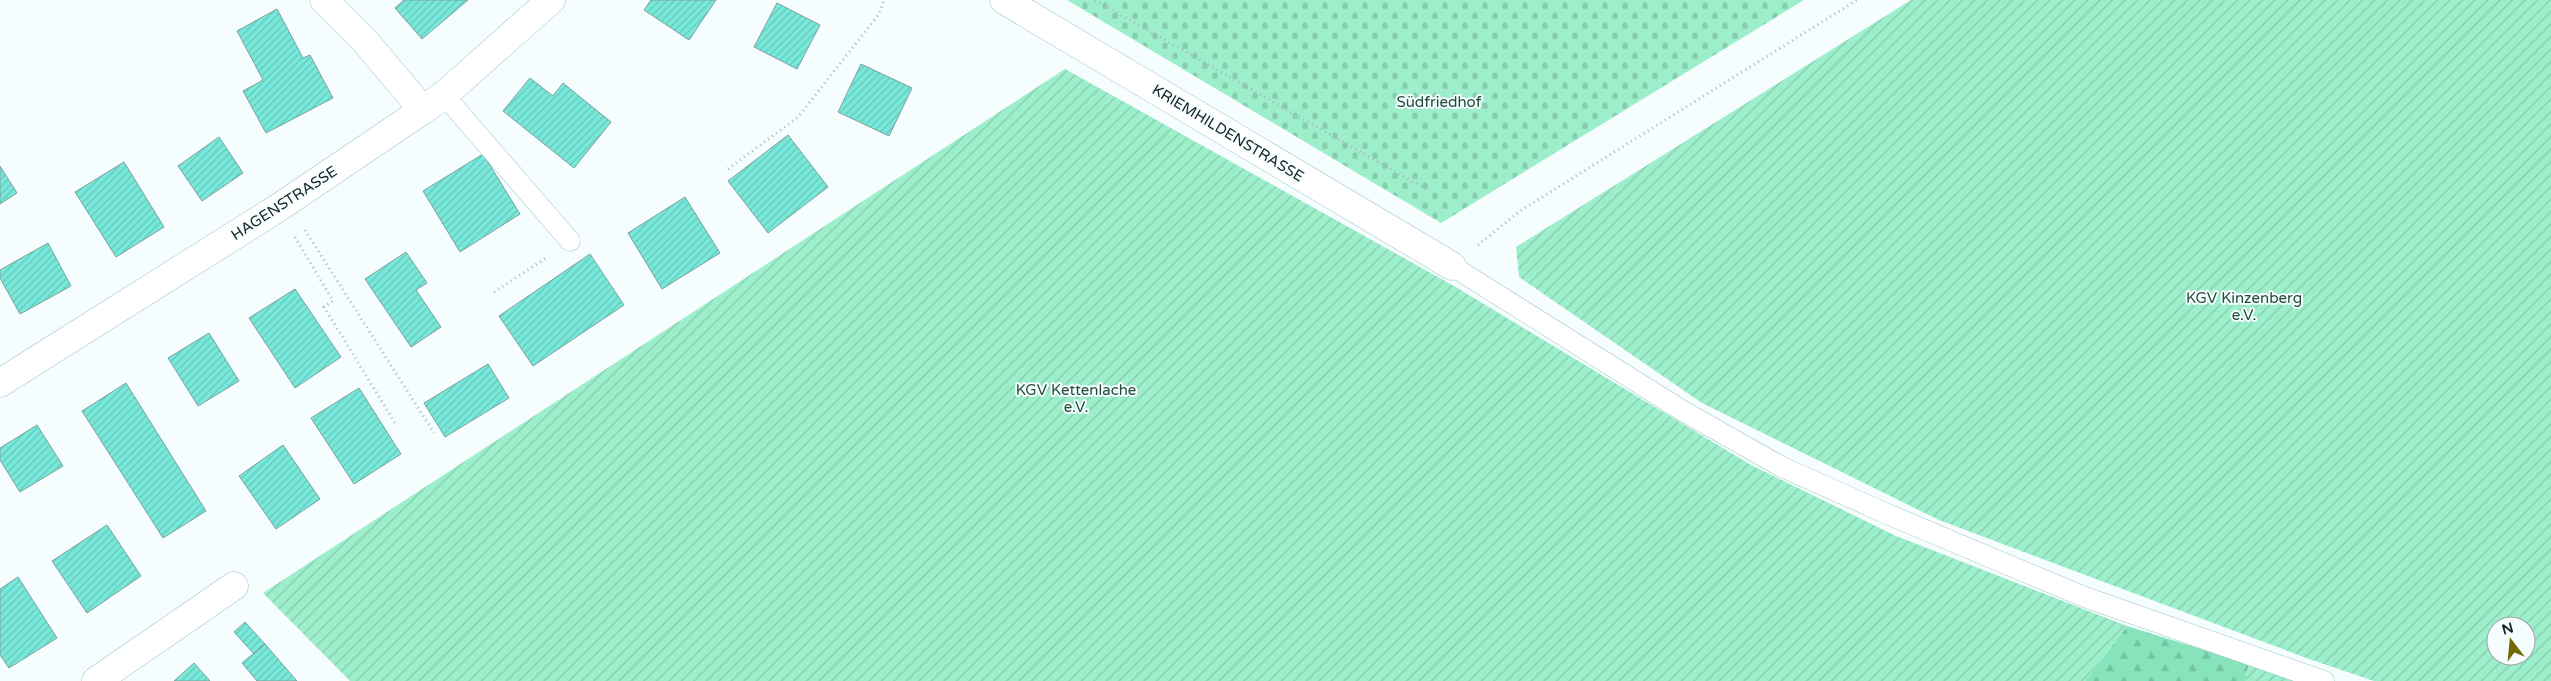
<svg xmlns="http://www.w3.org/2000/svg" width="2551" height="681" font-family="'Varela Round',sans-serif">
  <defs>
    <pattern id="forest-firs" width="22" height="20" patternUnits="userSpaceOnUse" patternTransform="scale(1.25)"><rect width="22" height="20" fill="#87e3bc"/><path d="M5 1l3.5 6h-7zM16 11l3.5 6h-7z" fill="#74c3a1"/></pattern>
    <pattern id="cemetery-stones" width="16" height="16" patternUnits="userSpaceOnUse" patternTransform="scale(1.25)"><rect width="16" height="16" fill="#9deeca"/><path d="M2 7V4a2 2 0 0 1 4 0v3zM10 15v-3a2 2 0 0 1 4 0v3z" fill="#86ccad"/></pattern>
    <pattern id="garden-furrows" width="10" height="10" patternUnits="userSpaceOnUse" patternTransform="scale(1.25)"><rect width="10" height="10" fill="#9deeca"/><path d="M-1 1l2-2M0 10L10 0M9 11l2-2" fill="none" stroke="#86ccad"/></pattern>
    <pattern id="building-hatch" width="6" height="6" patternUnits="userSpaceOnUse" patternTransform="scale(1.25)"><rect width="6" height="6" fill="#77e8da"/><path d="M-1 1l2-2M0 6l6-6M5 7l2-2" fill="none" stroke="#66c7bb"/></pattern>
  </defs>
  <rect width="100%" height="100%" fill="#f5fdfe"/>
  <path fill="url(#forest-firs)" d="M2127 626 2249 664 2245 681H2085Z"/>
  <path fill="url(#cemetery-stones)" d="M1067 0H1804L1441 223Z"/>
  <path fill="url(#garden-furrows)" fill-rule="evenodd" d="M1911 0H2551V681H2374L2309 659 1939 520 1702 403 1519 277 1516 247ZM2496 626H2526V656H2496Z
    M1065 69 1454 286 1751 465 1896 536 2127 626 2085 681H350L263 593Z
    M2249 664 2300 681H2245Z"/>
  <path fill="url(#building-hatch)" stroke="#7ca29d" d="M404 0H468L422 39 395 8Z
    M651 0H716L689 40 644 10Z
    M777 3 820 25 797 69 754 47Z
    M277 9 303 58 310 55 333 98 266 133 243 91 263 80 237 31Z
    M861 64 912 88 889 136 838 112Z
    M530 78 553 96 563 83 611 122 574 168 503 111Z
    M788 135 828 187 768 233 728 181Z
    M219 137 243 173 202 201 178 166Z
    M483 154 520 214 460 252 423 191Z
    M124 162 164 227 116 257 75 192Z
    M0 166 17 193 0 204Z
    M685 197 720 253 662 289 628 233Z
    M48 243 71 286 20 314 0 278V270Z
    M406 252 427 283 416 290 441 327 411 347 365 279Z
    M590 254 624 305 533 366 499 316Z
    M295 289 341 357 295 388 249 318Z
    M209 333 239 381 198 406 168 358Z
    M488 364 509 398 445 437 424 403Z
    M126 383 206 511 163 538 82 411Z
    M359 388 401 454 354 484 311 418Z
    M37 425 63 466 20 492 0 460V448Z
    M283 445 320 499 276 529 239 476Z
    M107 525 141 576 87 613 52 561Z
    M18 577 57 638 9 668 0 655V589Z
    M245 622 265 644 254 654 234 632Z
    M265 644 297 681H257L242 663Z
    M194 663 210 681H174Z"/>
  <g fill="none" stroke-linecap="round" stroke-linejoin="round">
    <defs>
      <path id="service" d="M444 95 570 241
        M1452 266 1683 411 1782 467 1885 513 2082 596 2324 681"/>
      <path id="minor" d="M324 0 364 40 423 110
        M1004 0 1452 266
        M0 383 278 208 423 110 444 95 551 0
        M96 681 234 586"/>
    </defs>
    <use href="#service" stroke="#9dc4c9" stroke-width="21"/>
    <use href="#minor" stroke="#9dc4c9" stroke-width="29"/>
    <path stroke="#acb6b8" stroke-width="3" stroke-dasharray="1 4" stroke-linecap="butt" d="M1095 0 1429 191
      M728 169 798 117 879 14 884 0
      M305 230 434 433
      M295 237 333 301 324 307 395 423
      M1478 245 1520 211 1857 0
      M494 292 546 258"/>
    <use href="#service" stroke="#fff" stroke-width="20"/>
    <use href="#minor" stroke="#fff" stroke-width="28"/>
  </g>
  <g text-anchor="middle" stroke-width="4" stroke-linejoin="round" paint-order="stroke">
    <g font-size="15" fill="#214a39" stroke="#f5fdfe">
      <text x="1439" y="107">Südfriedhof</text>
      <text x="2244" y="303">KGV Kinzenberg<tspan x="2244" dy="17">e.V.</tspan></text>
      <text x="1076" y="395">KGV Kettenlache<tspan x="1076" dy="17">e.V.</tspan></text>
    </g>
    <g font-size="15" fill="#152426" stroke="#f5fdfe">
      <text transform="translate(1228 133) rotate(31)" y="5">KRIEMHILDENSTRASSE</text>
      <text transform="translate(284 203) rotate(-33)" y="5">HAGENSTRASSE</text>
    </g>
  </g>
  <g transform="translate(2511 641) rotate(344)"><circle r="24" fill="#f5fdfe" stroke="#9ba6a8"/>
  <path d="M0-4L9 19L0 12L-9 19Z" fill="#726a03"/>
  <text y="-8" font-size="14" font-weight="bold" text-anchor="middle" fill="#152426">N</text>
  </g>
</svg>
